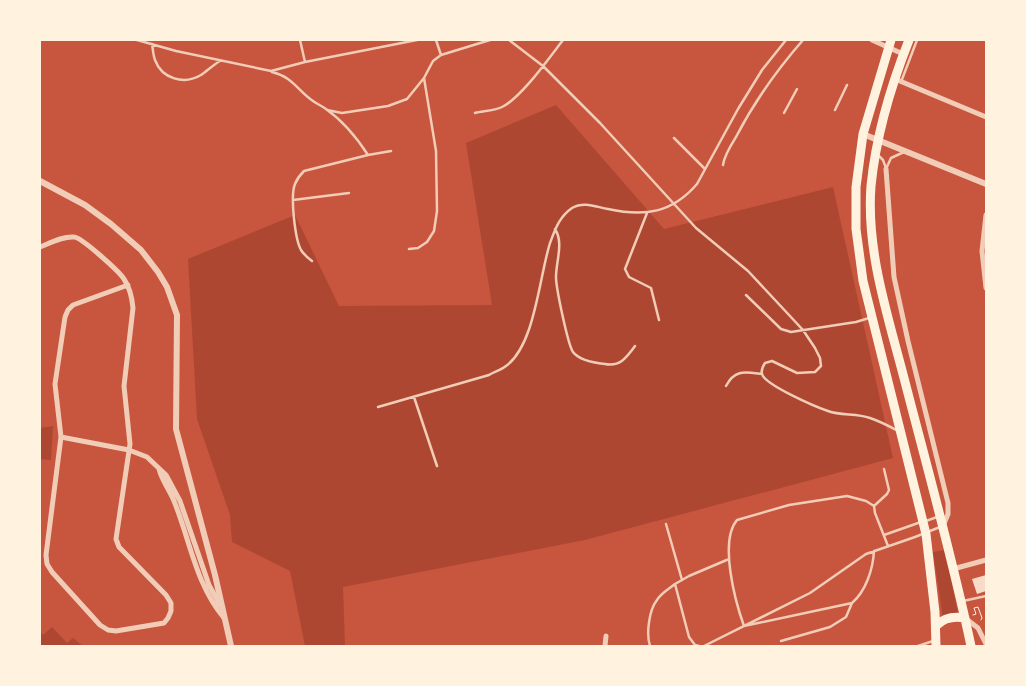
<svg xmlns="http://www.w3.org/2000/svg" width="1026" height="686" font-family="'Fira Sans Condensed',sans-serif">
  <rect width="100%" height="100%" fill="#c8553d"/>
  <path fill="#ae4732" d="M556 105 664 229 833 187 893 458 585 540 343 587 345 646H305L290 571 232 542 230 515 197 419 188 259 295 215 339 306 492 305 466 143Z
    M53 426 51 460 40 459V428Z
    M945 550 958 614 943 618 933 552Z
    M52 627 67 643 73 638 83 646H40V631L43 635Z"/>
  <path fill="#f7dbc8" d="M986 575V591L977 594 972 579Z"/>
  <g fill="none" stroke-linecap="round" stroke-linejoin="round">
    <path stroke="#fff3e0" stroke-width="1" d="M973 615 976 614 974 608 978 607 982 618 981 620"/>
    <path stroke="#f1ccb7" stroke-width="2.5" d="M137 40 176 51 271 71 305 62 417 40
      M300 40 305 62
      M436 40 441 55
      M509 40 543 66 600 123 696 228 748 271 803 330 815 348 820 358 821 366 815 372 797 373 772 361 765 363C763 366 761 370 762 374 765 385 816 407 828 411 841 416 856 413 870 418 879 421 889 426 898 431
      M152 44C153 49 153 55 155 60 162 79 184 85 201 75 207 71 213 65 220 61
      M272 72C293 77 297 90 313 101 317 104 322 106 326 109 343 121 357 138 368 155
      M901 82 917 40
      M327 110 342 113 388 106 407 99 424 78 433 61 441 55 490 40
      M835 110 847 85
      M475 113C483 111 494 111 502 107 521 98 549 58 563 40
      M784 113 797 89
      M674 138 705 169
      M877 154 883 160 886 168
      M723 165C724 156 731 145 736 137 755 100 776 71 803 40
      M886 169 891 158 904 152
      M293 200 349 193
      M647 213 625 269 629 277 651 288 659 320
      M555 229C564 243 556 261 556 277 556 288 568 345 573 352 579 360 595 363 605 364 620 367 627 357 635 346
      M409 249 418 248 427 242 434 231 437 211 436 151 424 78
      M312 261C308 258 304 255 301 250 295 239 290 196 295 184 297 179 300 175 304 171L368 155 391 151
      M746 295 781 329 791 332 856 322 869 318
      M726 386C735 369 745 372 762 374
      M414 397 437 466
      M378 407 489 375C494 372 501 370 506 366 535 345 539 278 550 243 555 230 559 217 572 208 584 201 596 207 608 209 645 217 672 213 697 184L738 109 762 70 786 40
      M884 469 889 490 887 494 874 506 875 513 888 546
      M874 506 866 501 847 496 789 505 737 520C719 541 735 601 744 626L852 603C866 591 873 569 874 551
      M926 521 937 517
      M666 524 682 580
      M884 535 921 522
      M963 601 986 596
      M781 641 830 627 846 617 852 603
      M650 646C646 634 649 610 657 600 661 593 669 589 675 584
      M699 646 695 645 689 637 675 584 689 576 729 559
      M704 646 810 593 866 554 915 537 940 527
      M918 646 933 641"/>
    <path stroke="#f1ccb7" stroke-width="5" d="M872 40 903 54
      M895 79 986 117
      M886 169 894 277 908 341 948 503V514L943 526
      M986 215 982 251 986 288
      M40 247C50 243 63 236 74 237 81 237 119 271 124 279 130 288 132 297 133 308L124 386 130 444 116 539 119 547 166 595 171 603V611L168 618 164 623 116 631 108 630 100 625 52 572 47 564 46 555 61 437 55 384 65 317 68 310 73 305 128 285
      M61 437 129 450 147 457 166 475 180 501 209 585 220 605
      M159 469C162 481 169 489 174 501 190 540 196 585 224 618
      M953 569 986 560
      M965 618 978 628 986 644
      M605 646 606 636"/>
    <path stroke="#f1ccb7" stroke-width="6" d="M863 134 986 184
      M40 181 85 205 111 224 141 250 158 272 167 287 177 315 176 429 215 575 231 646"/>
    <path stroke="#fff3e0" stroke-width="9" d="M891 40 863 134 856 187V229L863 281 926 534 935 612 936 646
      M909 40C890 88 876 135 871 186 866 251 888 316 904 378 927 467 952 556 971 646
      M937 625C945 617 954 616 965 618"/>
  </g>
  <rect width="1026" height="686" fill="none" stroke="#fff3e0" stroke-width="82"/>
</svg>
